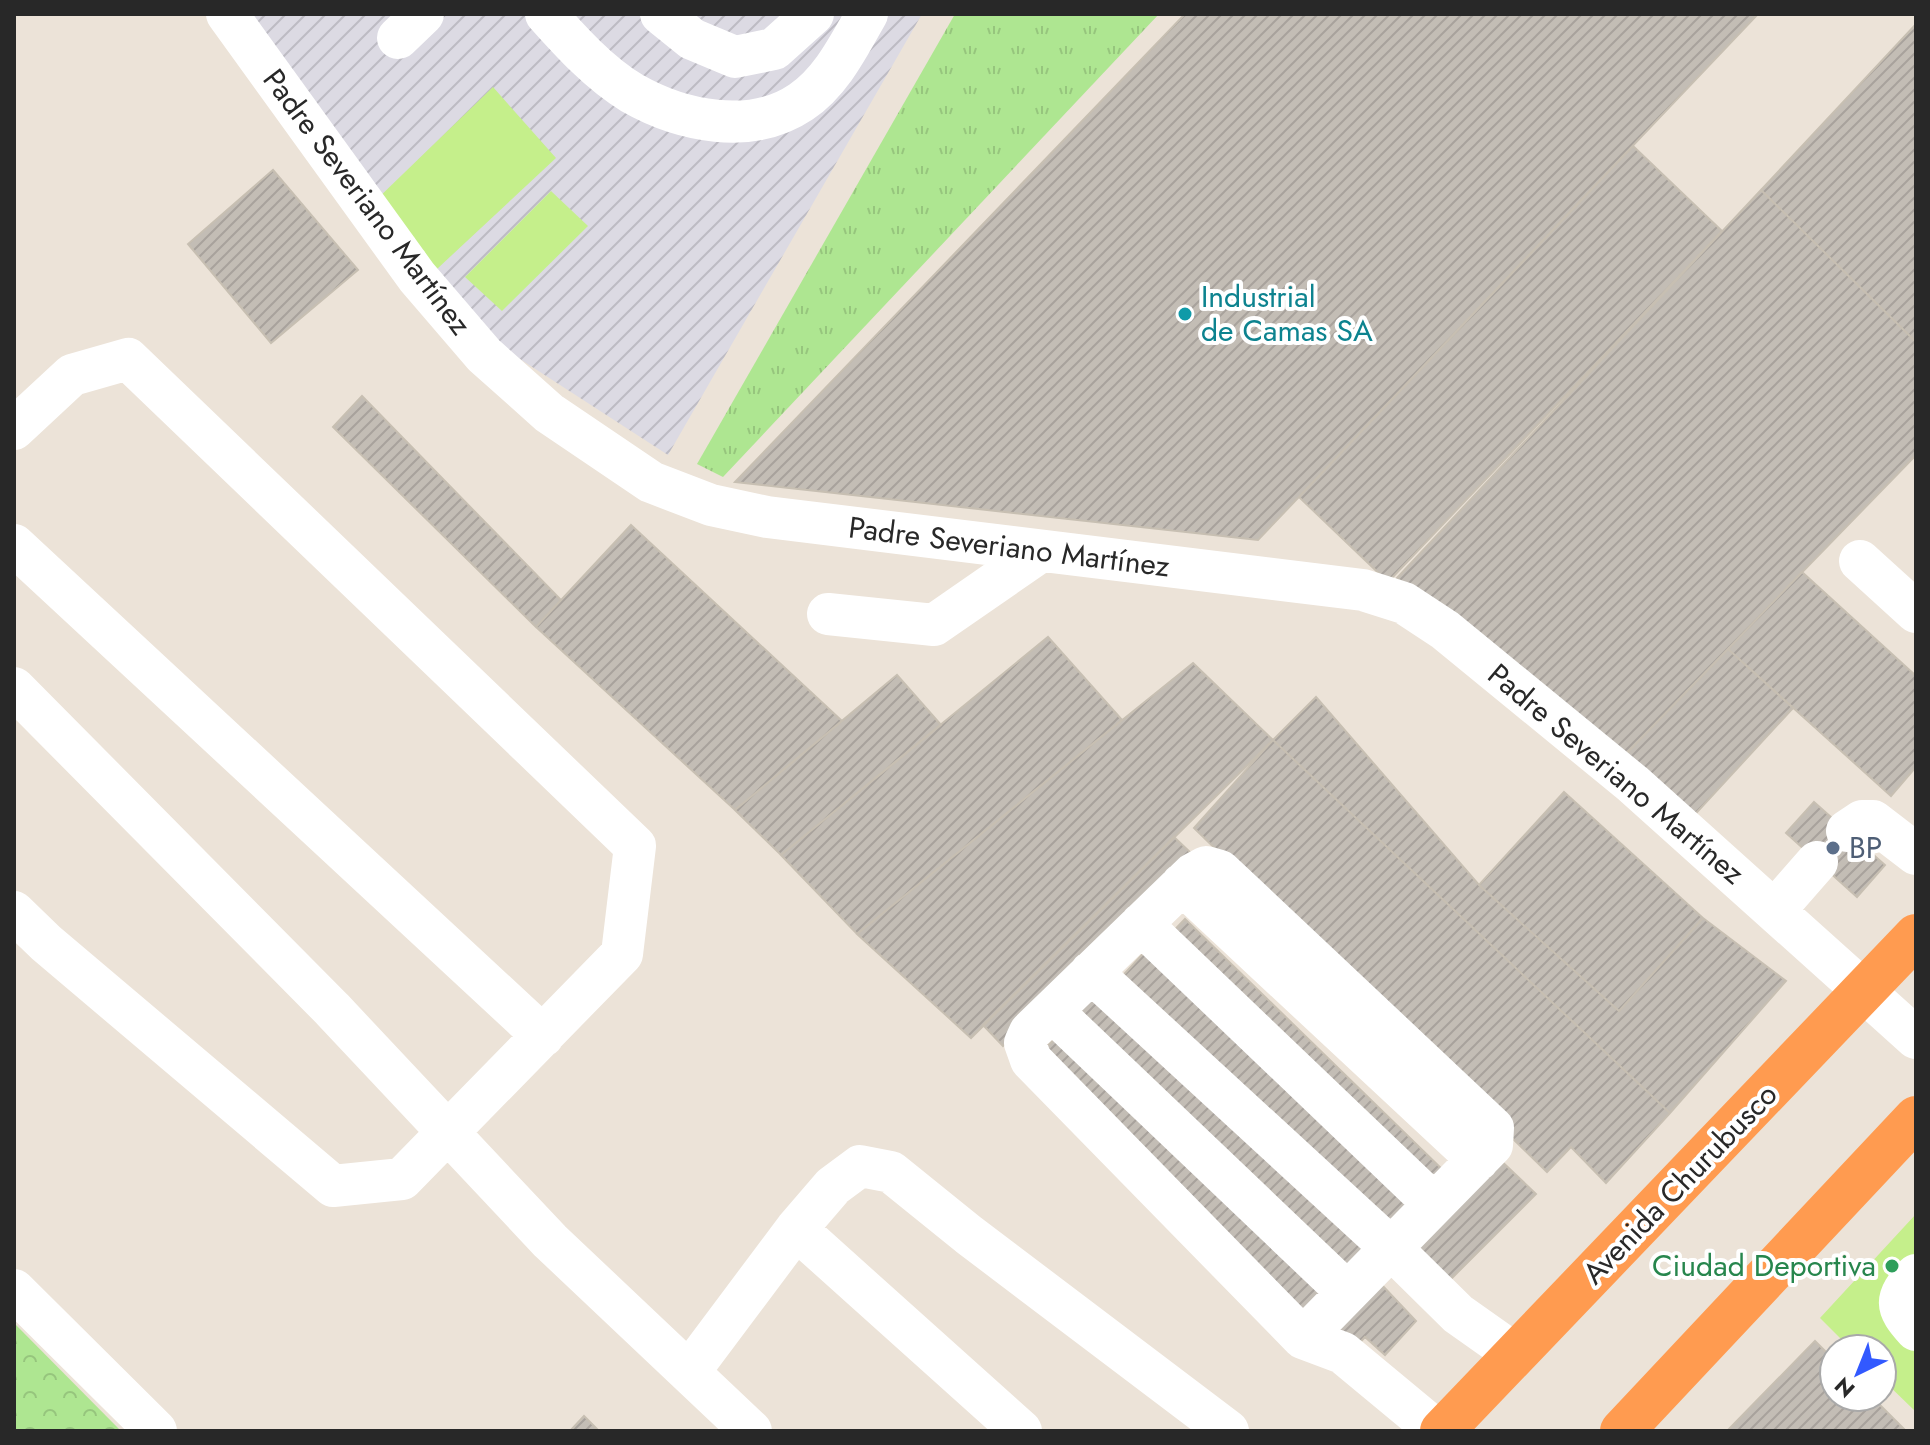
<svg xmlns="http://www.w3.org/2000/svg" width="1930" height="1445" font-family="Jost,sans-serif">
  <defs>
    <pattern id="industrial-furrows" width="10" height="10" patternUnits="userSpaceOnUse" patternTransform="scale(2)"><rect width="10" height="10" fill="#dcdae3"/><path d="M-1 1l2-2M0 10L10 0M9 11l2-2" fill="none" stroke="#bdbbc3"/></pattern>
    <pattern id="grass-tufts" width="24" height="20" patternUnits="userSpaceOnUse" patternTransform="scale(2)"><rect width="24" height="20" fill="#aee691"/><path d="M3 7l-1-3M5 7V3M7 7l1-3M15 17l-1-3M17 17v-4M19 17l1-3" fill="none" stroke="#96c57d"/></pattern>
    <pattern id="park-crowns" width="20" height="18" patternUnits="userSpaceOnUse" patternTransform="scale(2)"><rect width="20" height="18" fill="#aee691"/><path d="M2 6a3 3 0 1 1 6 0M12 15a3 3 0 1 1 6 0" fill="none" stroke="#96c57d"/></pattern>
    <pattern id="building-hatch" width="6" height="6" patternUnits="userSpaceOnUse" patternTransform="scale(2)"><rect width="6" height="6" fill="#c3bdb5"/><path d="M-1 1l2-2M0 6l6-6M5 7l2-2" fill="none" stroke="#a8a29c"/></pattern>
  </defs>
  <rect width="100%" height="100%" fill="#ece3d8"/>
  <path fill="url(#industrial-furrows)" d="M246 14H922L668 455 492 341Z"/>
  <path fill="url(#grass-tufts)" d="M955 14H1159L723 477 697 464Z"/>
  <path fill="url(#park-crowns)" d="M14 1323 121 1431H14Z"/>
  <path fill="#c5ef8b" d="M493 87 556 158 437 269 374 202Z
    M551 191 588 226 502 311 465 277Z
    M1916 1214V1412L1882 1379V1349H1851L1820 1318Z"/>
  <path fill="url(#building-hatch)" stroke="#c7bfb2" stroke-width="2" d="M1185 14H1758L1258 540 735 482Z
    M1916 24V342L1761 190Z
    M1633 146 1722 231 1388 582 1299 497Z
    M273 170 358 270 271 343 188 244Z
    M1761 190 1916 342V455L1619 761 1397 578Z
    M362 396 561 600 536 627 333 427Z
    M631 525 842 721 735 810 536 627Z
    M1802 572 1916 676V767L1891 796 1728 649Z
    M1048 637 1122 720 857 934 781 855Z
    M1728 649 1793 708 1686 824 1619 761Z
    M1193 663 1273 740 971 1038 857 934Z
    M897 675 941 725 781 855 735 810Z
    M1316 697 1479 885 1619 1011 1703 918 1786 981 1670 1113 1273 740Z
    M1273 740 1670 1113 1606 1183 1571 1147 1547 1172 1194 828Z
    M1564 792 1703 918 1619 1011 1479 885Z
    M1814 802 1885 865 1857 897 1786 833Z
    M1174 837 1192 854 1003 1046 983 1025Z
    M1185 919 1445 1172 1430 1191 1163 942Z
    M1153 943 1420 1197 1384 1232 1116 983Z
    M1098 988 1372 1249 1347 1276 1074 1018Z
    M1059 1035 1328 1291 1302 1319 1043 1050Z
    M1496 1156 1536 1194 1446 1284 1411 1251Z
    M1380 1283 1416 1321 1385 1355 1365 1337 1350 1353 1331 1335Z
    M1815 1341 1834 1360V1397H1872L1906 1431H1727Z
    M584 1416 599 1431H570Z"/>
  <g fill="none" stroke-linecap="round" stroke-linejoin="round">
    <path stroke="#fff" stroke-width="42" d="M227 14 417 277 484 355 549 413 651 482 711 505 767 517 1363 590 1404 603 1445 630 1633 784 1916 1038
      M546 14C571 42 599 73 632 93 681 121 751 136 801 102 832 81 849 45 867 14
      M661 14 692 39 735 57 774 49 813 14
      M398 38 423 14
      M14 429 72 375 128 359 635 846 622 954 402 1179 333 1186 46 943 14 912
      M14 545 543 1036
      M1860 561 1916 612
      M828 614 934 625 1041 551
      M14 688 332 1009 550 1241 751 1431
      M1847 831 1862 821H1873L1916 854
      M1182 884 1478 1160
      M1775 910 1817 862
      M1141 924 1433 1203
      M1091 972 1390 1247 1458 1314 1516 1355
      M1052 1011 1347 1292
      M796 1229 1021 1431
      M1916 1275C1894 1299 1895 1307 1916 1330
      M14 1290 156 1431
      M1303 1338 1492 1145 1493 1128 1220 871 1206 867 1193 874 1030 1032 1025 1043 1031 1060 1303 1338 1343 1353 1437 1431
      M689 1372 796 1229 833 1186 860 1166 891 1172 969 1235 1228 1431"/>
    <path stroke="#ff9b50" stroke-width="44" d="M1442 1431 1916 936
      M1622 1431 1916 1118"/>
  </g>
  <circle fill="#0f9aa8" stroke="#fff" stroke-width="3" cx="1185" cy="314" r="8"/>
  <circle fill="#5c6f8a" stroke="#fff" stroke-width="3" cx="1833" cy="848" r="8"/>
  <circle fill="#2e9e5b" stroke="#fff" stroke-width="3" cx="1892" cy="1266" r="8"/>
  <g text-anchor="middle" stroke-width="8" stroke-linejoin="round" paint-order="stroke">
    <g font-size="30" fill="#282828" stroke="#fff">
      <text transform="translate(367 202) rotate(53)" y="10">Padre Severiano Martínez</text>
      <text transform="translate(1009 547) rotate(7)" y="10">Padre Severiano Martínez</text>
      <text transform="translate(1616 774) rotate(40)" y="10">Padre Severiano Martínez</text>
      <text transform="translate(1680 1184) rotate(-46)" y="10">Avenida Churubusco</text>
    </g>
    <g font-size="30" fill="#0d838f" stroke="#fff" text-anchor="start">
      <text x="1201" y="307">Industrial<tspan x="1201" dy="34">de Camas SA</tspan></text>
    </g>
    <g font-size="30" fill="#4e5e75" stroke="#fff" text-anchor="start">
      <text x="1849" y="858">BP</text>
    </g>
    <g font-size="30" fill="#27864d" stroke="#fff" text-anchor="end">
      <text x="1876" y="1276">Ciudad Deportiva</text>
    </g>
  </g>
  <rect width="1930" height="1445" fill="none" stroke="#282828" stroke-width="32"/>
  <g transform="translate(1858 1373) rotate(223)"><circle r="38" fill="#ffffff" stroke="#a9a9a9" stroke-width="2"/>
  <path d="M0-6L14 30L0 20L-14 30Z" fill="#3259ff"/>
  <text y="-12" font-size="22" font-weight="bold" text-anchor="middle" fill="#282828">N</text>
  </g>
</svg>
